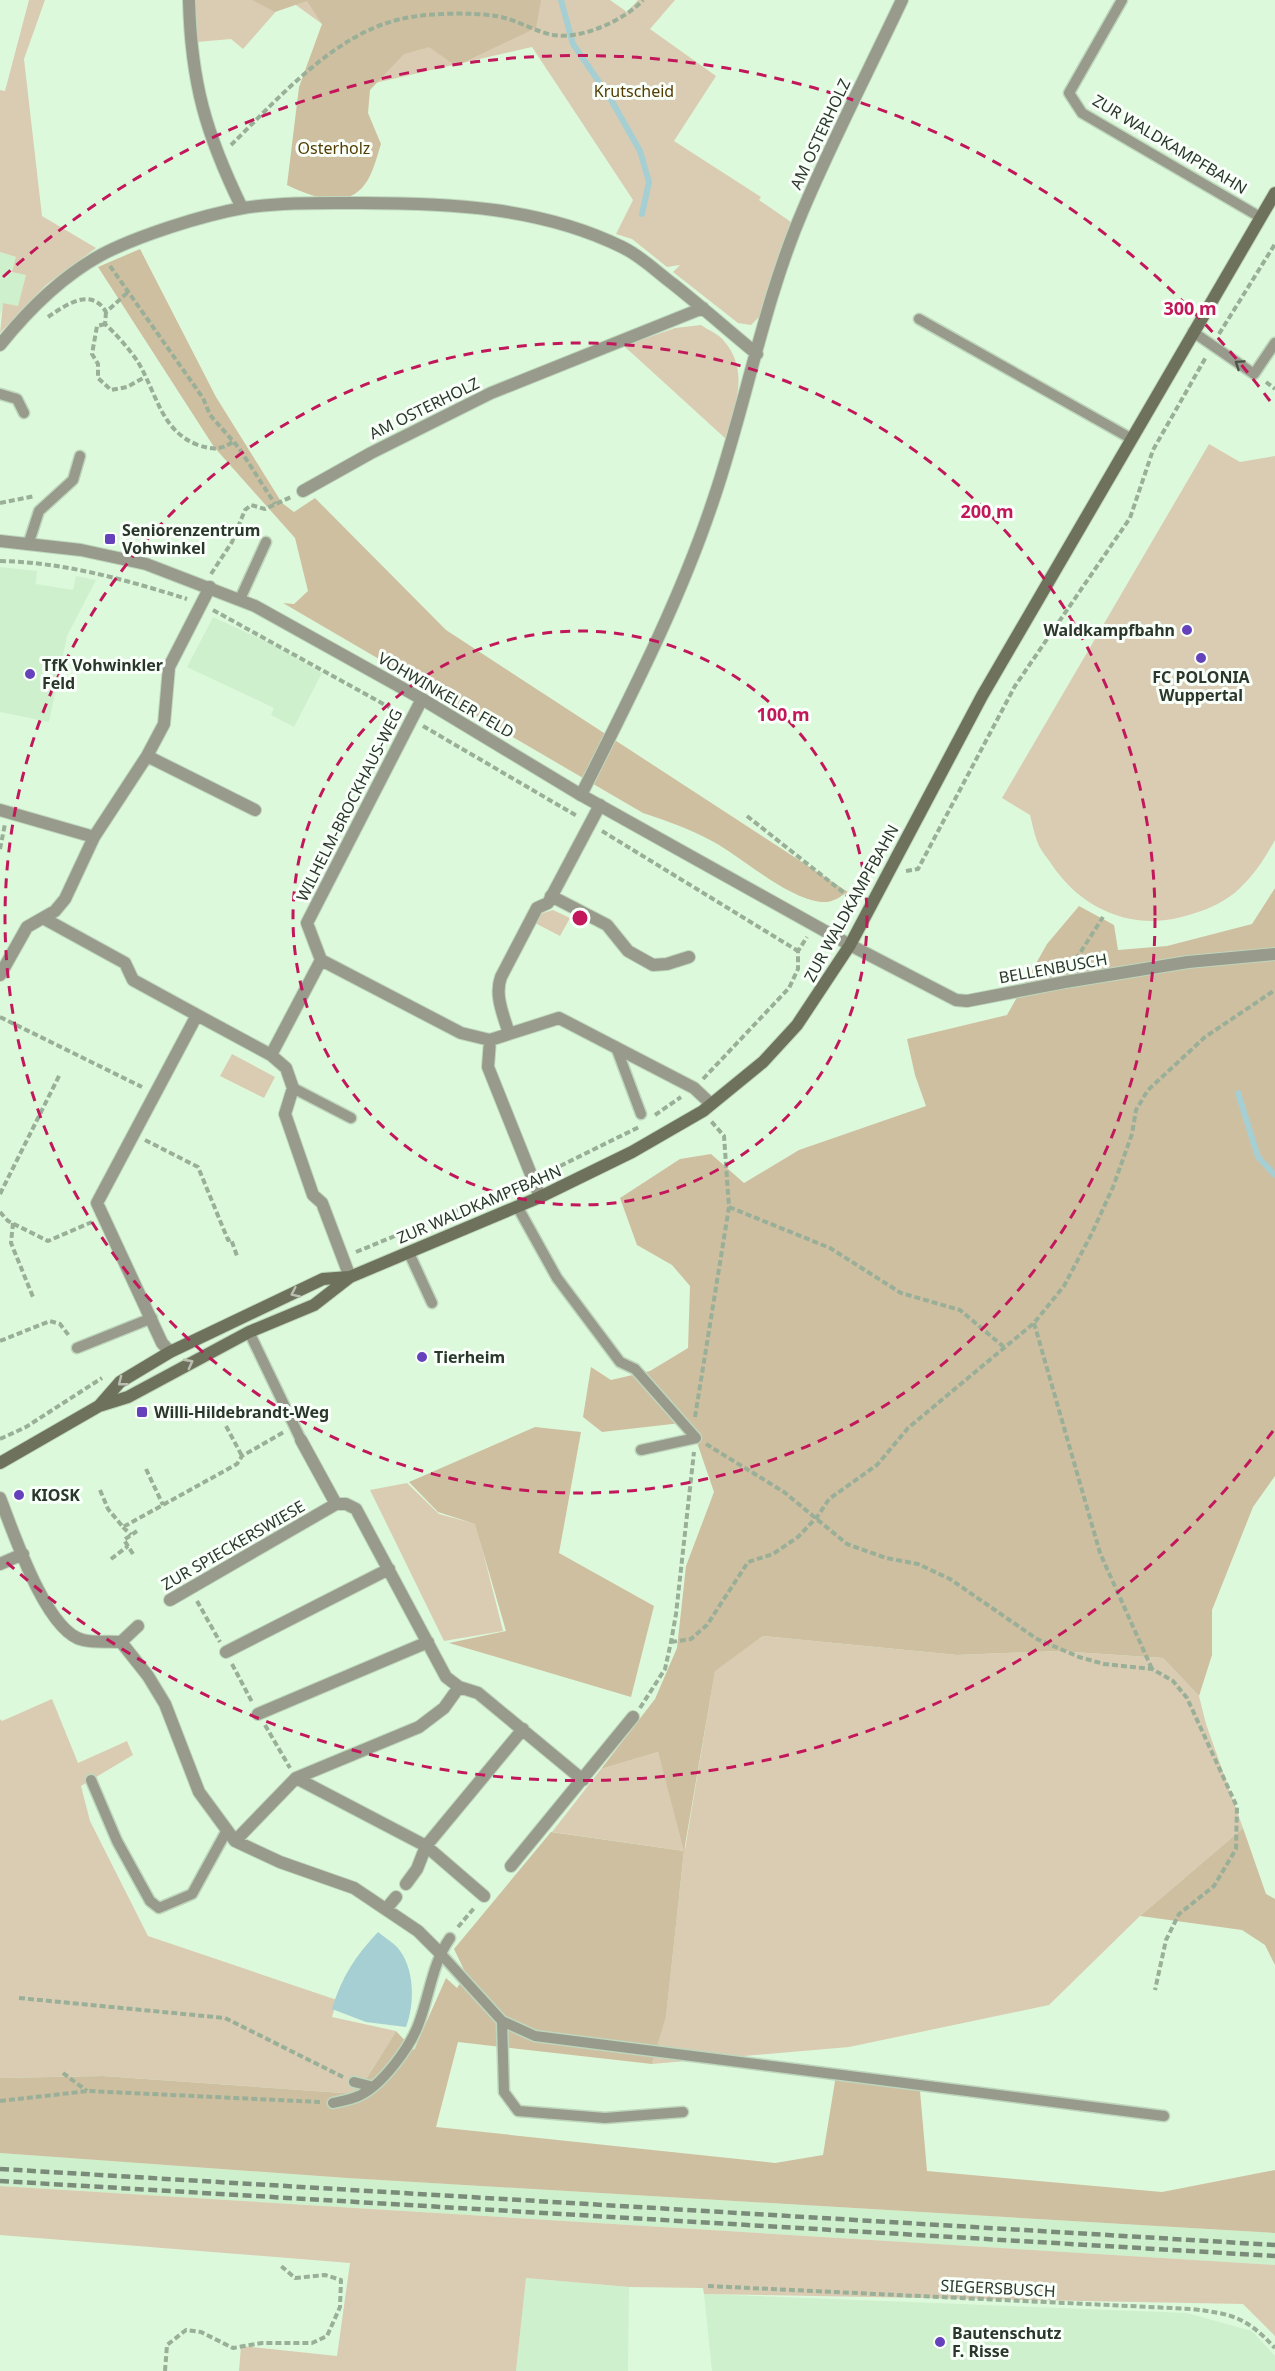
<svg xmlns="http://www.w3.org/2000/svg" width="1275" height="2371" font-family="'Noto Sans',sans-serif">
  <rect width="100%" height="100%" fill="#ddf9db"/>
  <path fill="#cff0cc" d="M0 252 16 257 26 275 18 307 4 303 0 316Z
    M0 567 37 571 36 584 73 590 76 576 96 580 67 636 49 722 0 712Z
    M213 617 274 645 322 673 294 727 271 715 274 708 187 667Z
    M0 2153 347 2178 1275 2233V2265L0 2186Z
    M526 2278 629 2287 628 2371H516Z
    M704 2294 1187 2313 1252 2331 1275 2356V2371H712Z"/>
  <path fill="#daccb2" d="M29 0H45L24 59 42 216 96 248 46 285 0 333 3 303 18 306 26 275 12 272 16 257 0 252V90L5 91Z
    M194 0H286L243 49 231 39 197 42Z
    M289 0H610L627 12 638 0H675L650 29 716 76 674 141 761 197 759 200 791 222 760 316 751 325 738 323 673 272 680 265 667 267 632 239 616 234 633 200 532 47 362 86 340 37Z
    M701 325C708 330 719 334 724 341 750 371 735 406 726 439L624 346 675 328Z
    M1209 444 1240 462 1275 456V840C1265 858 1255 874 1240 888 1227 901 1209 909 1192 914 1137 933 1084 912 1052 865 1047 857 1040 850 1037 841 1034 833 1032 823 1030 815L1002 798Z
    M553 910 570 918 560 936 535 923 540 914Z
    M232 1054 275 1077 264 1098 220 1076Z
    M407 1483 439 1514 476 1524 503 1631 444 1641 370 1490Z
    M763 1636 957 1655 1058 1651 1163 1658 1199 1696 1206 1724 1243 1828 1140 1916 1049 2005 849 2047 652 2064 666 2016 684 1851 552 1832 601 1769 658 1752 685 1849 715 1670Z
    M52 1699 78 1763 127 1741 133 1755 81 1786 90 1821 148 1936 337 2000 332 2017 396 2031 357 2094 103 2076 0 2078V1719L2 1721Z
    M0 2186 1275 2265V2336L1243 2304 704 2294 703 2288 629 2287 526 2278 516 2371H239L241 2346 337 2356 350 2263 0 2235Z"/>
  <path fill="#cfbfa1" d="M252 0H541L536 28 456 66 429 47 404 54 370 90 368 113 381 144C377 156 373 174 365 184 346 211 310 196 287 185L299 87 322 24 307 1 275 12Z
    M140 249 216 397 282 503 294 512 315 498 446 630 848 892C841 896 835 901 827 902 793 904 742 857 712 841 690 829 667 821 643 813L283 603 294 604 308 591 295 538 214 447 98 267Z
    M1275 888V1476L1253 1507 1212 1610V1655L1199 1696 1163 1658 1058 1651 957 1655 763 1636 715 1671 684 1851 666 2017 652 2064 458 2042 436 2127 775 2163 823 2155 836 2075 920 2091 927 2171 1162 2192 1275 2170V2233L347 2178 0 2153V2078L103 2076 357 2094 396 2031 414 2050 446 1978 457 1988 466 1974 454 1949 551 1832 684 1851 658 1752 601 1769 655 1699 677 1648 686 1566 714 1492 690 1422 602 1432 583 1417 591 1367 611 1380 650 1371 688 1348 690 1286 672 1265 637 1245 620 1198 680 1159 711 1154 744 1183 799 1150 926 1106 915 1075 907 1039 1007 1015 1047 944 1079 906 1114 925 1118 950 1167 946 1252 924Z
    M535 1427 581 1432 559 1553 654 1606 631 1697 449 1643 506 1631 475 1524 438 1512 409 1482Z
    M1243 1828 1266 1894 1275 1899V1965L1265 1945 1242 1930 1140 1916Z"/>
  <path fill="#a5cfd3" d="M378 1932C384 1937 392 1942 397 1947 415 1967 415 2004 406 2027L366 2022 332 2009C341 1978 356 1955 378 1932Z"/>
  <g fill="none" stroke-linecap="round" stroke-linejoin="round">
    <path stroke="#a5cfd3" stroke-width="6" d="M561 0 573 44 610 98 640 151 649 182 642 214
      M1238 1093 1258 1157 1275 1175"/>
    <defs>
      <path id="service" d="M1122 0 1069 93 1082 113 1260 217
        M919 319 1132 439
        M1193 332 1254 374 1275 343
        M0 394 17 399 24 413
        M29 542 39 511 73 480 80 456
        M240 599 266 542
        M616 1047 641 1114
        M293 1088 351 1118
        M517 1206 557 1278 620 1362 635 1369 696 1438 641 1450
        M409 1253 432 1303
        M249 1332 301 1440
        M77 1348 152 1318
        M91 1780 117 1841 150 1901 159 1908 192 1894 226 1832
        M440 1953 502 2021 535 2036 1164 2116
        M502 2021 504 2092 518 2111 605 2118 683 2112
        M354 2082 370 2086
        M333 2103C340 2101 349 2100 356 2097 381 2088 412 2045 420 2020 430 1992 433 1962 450 1938"/>
      <path id="minor" d="M189 0C191 83 206 134 242 208
        M0 345C28 310 61 277 101 255 137 236 203 215 243 208 282 202 321 203 361 203 449 203 541 207 622 247 641 256 657 272 673 284 702 307 729 331 757 354
        M303 491 371 453 491 393 703 308
        M147 756 255 810
        M581 795C629 699 679 603 713 501 746 405 763 303 803 210 833 139 869 70 902 0
        M0 810 94 837
        M551 896 607 925 628 951 653 965 667 964 689 957
        M43 918 125 963 133 980 197 1015
        M850 945 956 1000 967 1001 1065 982 1188 962 1275 954
        M321 960 461 1033 490 1040 559 1018 694 1088 711 1104
        M0 975 27 927 55 911 65 899 94 837 147 756 164 724 169 667 210 587
        M509 1034C504 1016 494 996 501 977L537 908 548 903 600 805
        M490 1040 488 1067 540 1197
        M271 1055 286 1068 293 1088 285 1114 313 1195 322 1203 350 1277
        M170 1352 162 1343 97 1203 197 1015 271 1055 321 960 307 923 422 699
        M301 1440 336 1504H346L356 1509 446 1677 459 1687
        M0 1498C13 1531 46 1632 83 1640 95 1643 109 1641 121 1642L148 1676 165 1704 199 1792 235 1841 280 1862 354 1888 418 1931 440 1953
        M0 1564 23 1554
        M170 1600 336 1504
        M121 1642 138 1626
        M226 1652 389 1569
        M258 1714 428 1642
        M296 1778 426 1846 417 1869 406 1884
        M235 1841 296 1778 419 1727 444 1708 459 1687 478 1693 583 1780
        M511 1866 633 1717
        M484 1896 426 1846 523 1729
        M386 1909 396 1897"/>
      <path id="tertiary" d="M0 541 81 550 146 564 255 606 422 699 581 795 850 945"/>
      <path id="secondary" d="M99 1406 120 1382 170 1352 323 1279 349 1277
        M0 1463 99 1406 128 1397 249 1332 314 1305 350 1277 540 1197 632 1152 703 1111 763 1062 797 1025 850 945 982 696 1275 193"/>
    </defs>
    <use href="#service" stroke="#bdd6bc" stroke-width="13"/>
    <use href="#minor" stroke="#bdd6bc" stroke-width="14"/>
    <use href="#tertiary" stroke="#bdd6bc" stroke-width="14"/>
    <use href="#secondary" stroke="#bdd6bc" stroke-width="14"/>
    <path stroke="#99af98" stroke-width="4" stroke-dasharray="6 3" stroke-linecap="butt" d="M231 145C278 99 334 34 401 19 426 13 471 12 496 16 516 19 533 31 553 35 581 40 625 20 643 0
      M110 266 203 398 210 415 239 448 275 504
      M106 312 105 324C116 334 130 350 138 362 157 394 161 431 198 445 213 450 220 450 233 442
      M48 317C67 304 91 287 106 312L127 293
      M105 324 97 326 92 354 98 364V378L111 390 127 387 145 377
      M1219 334 1275 244
      M1266 382 1275 389
      M0 503 35 496
      M0 561C63 562 127 580 187 599
      M211 574 232 542 245 510 251 505 265 509 291 497
      M213 610 398 712
      M423 726 577 816
      M747 816 858 904
      M602 831 798 951
      M0 849 5 824
      M906 871 918 869 1015 686 1130 518 1153 450 1206 357
      M1071 967 1103 917
      M0 1017 142 1087
      M703 1079 789 988 798 969V951L807 937
      M655 1115 681 1097
      M145 1140 198 1167 228 1240 231 1239 237 1256
      M544 1174 639 1127
      M0 1194 60 1074
      M729 1207 830 1248 901 1293 960 1310 1005 1348
      M0 1212 8 1221 48 1241 92 1222
      M13 1223 11 1243 33 1297
      M356 1252 521 1184
      M1034 1323 1100 1553 1152 1669
      M0 1341 50 1321 60 1324 70 1337
      M695 1417 729 1207 724 1136 711 1121
      M226 1426 242 1456
      M0 1439 26 1427 102 1378
      M706 1444 784 1492 847 1544 886 1558 918 1564 950 1579 1037 1639 1079 1657 1104 1664 1152 1669 1173 1681 1187 1698 1237 1807 1236 1849 1214 1886 1179 1914 1166 1940 1155 1990
      M146 1469 163 1505
      M100 1490 108 1509 123 1527 237 1464 242 1456 284 1432
      M123 1527 131 1535
      M133 1554 124 1540 137 1531
      M111 1559 128 1546
      M197 1601 220 1642
      M671 1642 691 1639 707 1625 748 1562 773 1554 798 1537 817 1517 829 1499 877 1465 908 1428 1034 1323 1064 1286 1092 1233 1113 1187 1132 1134 1136 1110 1148 1090 1205 1037 1275 990
      M232 1664 252 1702
      M640 1708 665 1669 671 1642 676 1614 694 1452
      M265 1725 290 1768
      M458 1927 475 1907
      M19 1998 225 2018 343 2077
      M63 2073 87 2091
      M0 2101 88 2091 320 2102
      M708 2286 1192 2309C1233 2314 1246 2317 1275 2348
      M165 2371 167 2345 186 2330 201 2332 233 2348 262 2343H312L327 2336 340 2307 341 2280 325 2275 295 2278 280 2265"/>
    <use href="#service" stroke="#989a8b" stroke-width="10"/>
    <use href="#minor" stroke="#989a8b" stroke-width="12"/>
    <use href="#tertiary" stroke="#989a8b" stroke-width="12"/>
    <use href="#secondary" stroke="#6e715b" stroke-width="12"/>
    <path stroke="#7a8c79" stroke-width="4.5" stroke-dasharray="9 4.5" stroke-linecap="butt" d="M0 2169 1275 2245
      M0 2181 1275 2256"/>
  </g>
  <defs><path id="oneway-chevron" d="M-2-3.5L2.5 0L-2 3.5" fill="none" stroke-width="1.6" stroke-linecap="round" stroke-linejoin="round" transform="scale(1.5)"/></defs>
  <use stroke="#4c5548" href="#oneway-chevron" transform="translate(1239 364) rotate(-146)"/>
  <g stroke="#babfb2">
    <use href="#oneway-chevron" transform="translate(295 1293) rotate(155)"/>
    <use href="#oneway-chevron" transform="translate(189 1363) rotate(-28)"/>
    <use href="#oneway-chevron" transform="translate(122 1382) rotate(142)"/>
  </g>
  <g fill="none" stroke="#c2185b" stroke-width="3" stroke-dasharray="10 8">
    <circle cx="580" cy="918" r="287"/>
    <circle cx="580" cy="918" r="575"/>
    <path d="M1273 1431A862 862 0 0 1 3 1559M3 277A862 862 0 0 1 1273 405"/>
  </g>
  <g fill="#6542bb" stroke="#f9fff9" stroke-width="2">
    <rect x="104" y="533" width="12" height="12" rx="3"/>
    <circle cx="1187" cy="630" r="6"/>
    <circle cx="1201" cy="658" r="6"/>
    <circle cx="30" cy="674" r="6"/>
    <circle cx="422" cy="1357" r="6"/>
    <rect x="136" y="1406" width="12" height="12" rx="3"/>
    <circle cx="19" cy="1495" r="6"/>
    <circle cx="940" cy="2342" r="6"/>
  </g>
  <g text-anchor="middle" stroke-width="6" stroke-linejoin="round" paint-order="stroke">
    <g font-size="16" fill="#533c02" stroke="#f9fff9">
      <text x="634" y="97">Krutscheid</text>
      <text x="334" y="154">Osterholz</text>
    </g>
    <g font-size="16" fill="#2c372c" stroke="#f9fff9">
      <text transform="translate(820 134) rotate(-65)" y="6">AM OSTERHOLZ</text>
      <text transform="translate(1170 144) rotate(31)" y="6">ZUR WALDKAMPFBAHN</text>
      <text transform="translate(424 408) rotate(-26)" y="6">AM OSTERHOLZ</text>
      <text transform="translate(446 695) rotate(30)" y="6">VOHWINKELER FELD</text>
      <text transform="translate(349 805) rotate(-63)" y="6">WILHELM-BROCKHAUS-WEG</text>
      <text transform="translate(851 903) rotate(-61)" y="6">ZUR WALDKAMPFBAHN</text>
      <text transform="translate(1053 968) rotate(-10)" y="6">BELLENBUSCH</text>
      <text transform="translate(479 1204) rotate(-23)" y="6">ZUR WALDKAMPFBAHN</text>
      <text transform="translate(233 1545) rotate(-30)" y="6">ZUR SPIECKERSWIESE</text>
      <text transform="translate(998 2288) rotate(3)" y="6">SIEGERSBUSCH</text>
    </g>
    <g font-size="16" font-weight="bold" fill="#2c372c" stroke="#f9fff9" text-anchor="start">
      <text x="122" y="536">Seniorenzentrum<tspan x="122" dy="18">Vohwinkel</tspan></text>
      <text x="1175" y="636" text-anchor="end">Waldkampfbahn</text>
      <text x="42" y="671">TfK Vohwinkler<tspan x="42" dy="18">Feld</tspan></text>
      <text x="1201" y="683" text-anchor="middle">FC POLONIA<tspan x="1201" dy="18">Wuppertal</tspan></text>
      <text x="434" y="1363">Tierheim</text>
      <text x="154" y="1418">Willi-Hildebrandt-Weg</text>
      <text x="31" y="1501">KIOSK</text>
      <text x="952" y="2339">Bautenschutz<tspan x="952" dy="18">F. Risse</tspan></text>
    </g>
  </g>
  <circle cx="580" cy="918" r="9" fill="#c2185b" stroke="#f9fff9" stroke-width="3"/>
  <g font-size="18" text-anchor="middle" font-weight="bold" fill="#c2185b" stroke="#f9fff9" stroke-width="6" stroke-linejoin="round" paint-order="stroke">
    <text x="1190" y="315">300 m</text>
    <text x="987" y="518">200 m</text>
    <text x="783" y="721">100 m</text>
  </g>
</svg>
